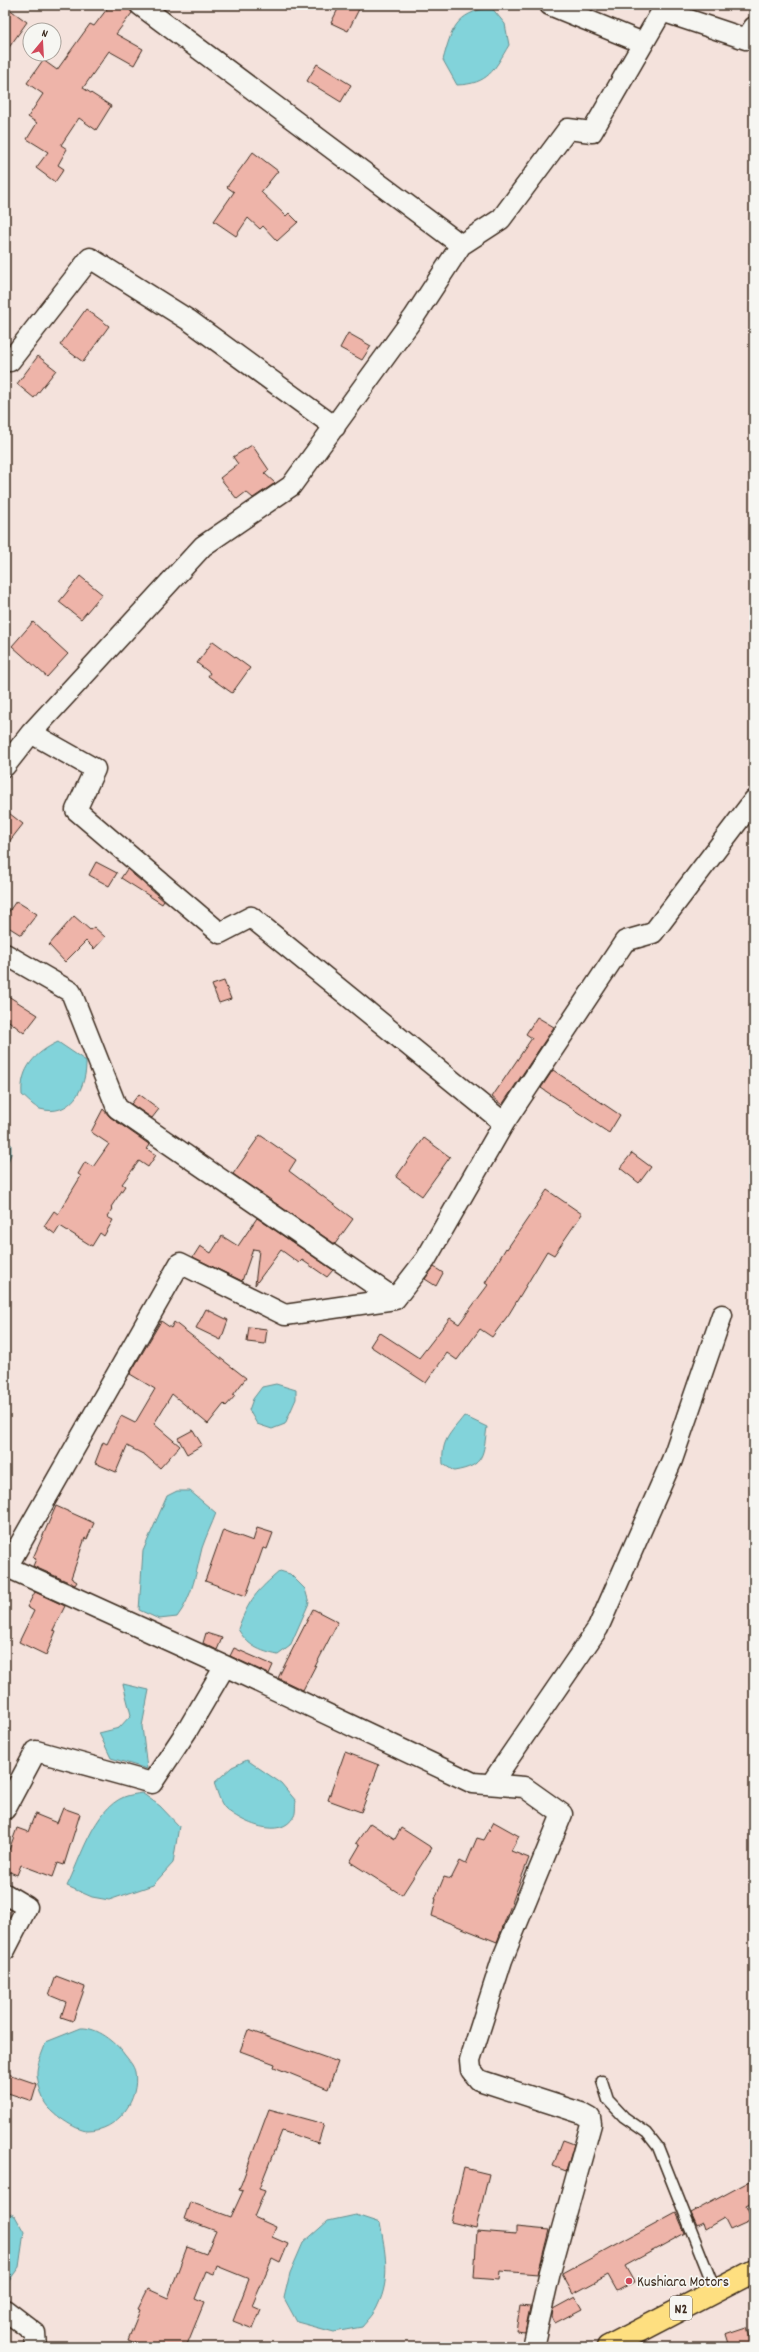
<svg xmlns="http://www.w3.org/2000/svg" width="759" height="2352" font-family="Dekko,sans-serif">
  <rect width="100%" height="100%" fill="#f4e2dc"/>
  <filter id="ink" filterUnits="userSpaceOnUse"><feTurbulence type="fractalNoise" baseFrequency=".025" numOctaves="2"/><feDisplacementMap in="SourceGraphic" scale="8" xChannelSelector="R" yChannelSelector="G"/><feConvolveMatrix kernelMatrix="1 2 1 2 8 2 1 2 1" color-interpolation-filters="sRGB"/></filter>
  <g filter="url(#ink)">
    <path fill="#82d3da" stroke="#668f8f" d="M491 7 505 24 509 45C494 70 489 84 457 85L443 60C452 28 455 14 491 7Z
      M58 1042 86 1061C87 1087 71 1118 40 1109 34 1107 27 1099 22 1095 20 1068 35 1053 58 1042Z
      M5 1144H11V1154L5 1170Z
      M276 1384 296 1390V1399L285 1424 272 1429 257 1424 249 1410 253 1399 262 1387Z
      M464 1416 487 1427C483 1455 485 1466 454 1471L443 1464C441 1440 450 1434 464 1416Z
      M177 1491H190L216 1513C212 1524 206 1536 202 1548 196 1572 193 1596 177 1617L159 1619 139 1610 143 1551 167 1496Z
      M280 1571 290 1574 305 1589 309 1603 290 1646 278 1655C259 1651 248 1646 238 1629 249 1599 257 1591 280 1571Z
      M123 1684 149 1690 142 1726 147 1769 111 1758 99 1733 119 1728 131 1715Z
      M247 1760 281 1783 296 1801C295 1805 296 1813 294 1816 281 1841 241 1822 226 1809 220 1804 217 1790 214 1783L232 1767Z
      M142 1793 160 1806 179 1826 173 1863 153 1885 109 1900 92 1897 67 1886C80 1860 94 1809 124 1797 129 1795 136 1794 142 1793Z
      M81 2028C97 2027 116 2042 124 2054 128 2059 134 2066 135 2072 140 2099 118 2131 88 2131 76 2131 49 2112 44 2101 41 2094 38 2082 37 2075 36 2065 43 2052 46 2042Z
      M5 2211 15 2216 24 2232 19 2267 6 2285Z
      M356 2215 380 2223C385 2250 391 2279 378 2305 375 2313 367 2321 362 2327L334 2332 297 2322 284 2298 290 2273 303 2243 328 2221Z"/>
    <path fill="#eeb4a9" stroke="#3b2a1e" d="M110 5H129L132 13 116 34 143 49 134 65 109 51 83 88 111 106 96 130 79 118 61 145 67 149 58 165 64 169 55 182 36 168 48 152 27 139 37 123 28 117 43 94 27 83 43 60 57 70 90 24 94 26Z
      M340 5H361L348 31 331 23Z
      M5 6 27 22 5 53Z
      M317 64 351 85 341 102 307 81Z
      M253 152 278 171 261 192 286 216 289 213 298 222 277 241 263 226 260 229 248 218 236 236 214 221 234 192 227 187Z
      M86 309 109 326 83 362 60 345Z
      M348 333 371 346 362 360 340 348Z
      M38 356 56 370 34 398 17 384Z
      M252 445 269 470 264 473 275 483 253 498 246 492 237 499 220 478 238 464 233 457Z
      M80 576 102 594 81 619 59 602Z
      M33 622 68 654 47 677 12 646Z
      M213 641 250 668 232 693 208 676 210 673 197 663Z
      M5 810 23 824 5 847Z
      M96 862 117 873 109 886 89 875Z
      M127 869 164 901 162 904 121 878Z
      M16 901 37 914 21 935 5 925V917Z
      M74 916 90 930 94 927 105 937 94 949 86 941 65 962 49 945Z
      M224 981 231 999 219 1003 212 985Z
      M5 994 38 1015 24 1033 5 1018Z
      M537 1017 554 1027 502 1105 492 1097 532 1038 526 1034Z
      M553 1070 620 1115 609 1133 541 1088Z
      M139 1094 159 1109 152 1118 131 1104Z
      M103 1109 110 1117 150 1145 147 1149 156 1155 148 1167 139 1161 122 1184 125 1186 111 1207 113 1209 107 1217 113 1220 104 1236 100 1233 92 1246 60 1226 55 1234 44 1226 54 1211 58 1214 81 1176 78 1174 85 1162 93 1167 109 1144 91 1132Z
      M260 1135 296 1160 289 1171 353 1219 335 1244 233 1174Z
      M424 1138 450 1157 422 1196 396 1177Z
      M632 1153 651 1167 639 1183 620 1168Z
      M547 1190 582 1214 554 1255 547 1251 509 1314 492 1337 480 1329 457 1360 447 1353 426 1383 370 1346 379 1332 419 1358 450 1318 459 1324 488 1285 485 1283 506 1248 507 1249Z
      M257 1218 333 1270 327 1277 302 1260 299 1263 281 1250 255 1285 259 1250 253 1249 242 1281 193 1257 200 1246 211 1253 222 1236 238 1246Z
      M434 1267 443 1273 436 1286 425 1279Z
      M206 1309 228 1320 221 1340 196 1328Z
      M161 1321 171 1328 174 1322 246 1378 233 1395 235 1396 226 1406 224 1404 208 1424 172 1394 154 1424 180 1446 160 1468 145 1455 127 1446 116 1472 95 1463 103 1442 107 1444 121 1416 135 1423 155 1389 130 1374Z
      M249 1327 267 1329 265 1344 247 1342Z
      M193 1430 202 1445 187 1454 178 1438Z
      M56 1506 94 1523 87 1539 85 1538 71 1578 77 1582 75 1585 33 1566 36 1559 33 1558Z
      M257 1528 273 1533 267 1549 263 1548 246 1596 205 1581 223 1530 253 1541Z
      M35 1592 65 1606 53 1630 56 1631 46 1655 19 1642 34 1611 27 1607Z
      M313 1609 338 1622 303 1690 278 1678Z
      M206 1633 222 1638 217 1650 203 1643Z
      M234 1648 273 1665 269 1674 230 1656Z
      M345 1752 379 1765 361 1812 328 1800Z
      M63 1808 80 1814 64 1865 58 1863 53 1877 21 1865 17 1875 5 1870V1848L9 1850 17 1828 28 1832 35 1814 57 1823Z
      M494 1822 519 1836 511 1851 529 1858 497 1942 432 1916 436 1899H435L444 1877 451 1879 460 1861 466 1864 477 1838 484 1840Z
      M370 1823 395 1839 401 1828 432 1848 402 1895 350 1862 360 1845 356 1843Z
      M56 1976 85 1987 73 2021 61 2017 66 2002 49 1995Z
      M248 2030 338 2062 328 2089 274 2067 275 2064 240 2051Z
      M5 2073 37 2084 32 2101 5 2092Z
      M269 2109 324 2124 318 2143 282 2131 259 2189 265 2191 254 2217 276 2227 272 2237 288 2244 280 2263 272 2259 252 2306 261 2310 253 2329 233 2321 249 2279 217 2266 214 2274 206 2271 195 2299 204 2303 186 2347H145L128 2340 140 2310 138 2309 148 2289 168 2298 187 2247 206 2254 216 2231 184 2219 190 2202 231 2217 243 2191 239 2190Z
      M563 2140 574 2144 566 2171 553 2166Z
      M464 2168 489 2174 476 2228 451 2222Z
      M754 2179V2202L746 2206 752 2220 730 2230 724 2218 705 2229 703 2223 697 2226 691 2213Z
      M676 2212 685 2233 625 2266 634 2282 617 2291 608 2275 573 2294 562 2274Z
      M516 2227 549 2230 538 2274 500 2271 499 2280 474 2278 477 2231 516 2234Z
      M575 2297 582 2309 555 2323 552 2317 553 2309Z
      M520 2306 530 2307 525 2332 516 2331Z
      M747 2327 752 2344 743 2347H730L726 2334Z"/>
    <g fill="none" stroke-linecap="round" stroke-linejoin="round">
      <defs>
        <path id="service" d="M602 2081 608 2100 624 2117 647 2133 658 2147 715 2290"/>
        <path id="minor" d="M140 5 461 245
          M550 5 643 43
          M5 359 10 361 90 258 190 321 335 427
          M31 733 95 769 76 810 220 933 251 917 504 1123 426 1259 395 1299 285 1315 180 1263 7 1567 225 1666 473 1783 524 1787 562 1814 502 1960 470 2060 471 2070 479 2080 581 2113 590 2118 591 2124 550 2272 533 2347
          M5 766 31 733 203 546 291 486 414 317 461 245 501 219 568 129 592 132 662 11 746 39 754 27
          M5 954 71 992 117 1108 395 1299
          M504 1123 625 941 653 933 754 800
          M491 1784 598 1628 672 1460 722 1315
          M5 1809 36 1751 152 1783 188 1729 225 1666
          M5 1894 27 1907 5 1950
          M5 2310 35 2333 36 2347"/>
        <path id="trunk" d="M608 2347 754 2271"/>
      </defs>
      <use href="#service" stroke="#3b2a1e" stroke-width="13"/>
      <use href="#minor" stroke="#3b2a1e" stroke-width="23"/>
      <use href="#trunk" stroke="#3b2a1e" stroke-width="25"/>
      <use href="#service" stroke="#f6f6f2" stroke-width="10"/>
      <use href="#minor" stroke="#f6f6f2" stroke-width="20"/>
      <use href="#trunk" stroke="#fedf80" stroke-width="22"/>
    </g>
  </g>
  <circle fill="#d1495b" stroke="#f6f6f2" stroke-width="1.5" cx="629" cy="2281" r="4"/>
  <g text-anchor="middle" stroke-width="3.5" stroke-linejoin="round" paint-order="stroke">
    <rect fill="#f6f6f2" stroke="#73675e" stroke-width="1" x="670" y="2296" width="22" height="24" rx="3"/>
    <g font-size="14" font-weight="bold" fill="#3b2a1e">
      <text x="681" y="2313">N2</text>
    </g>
    <g font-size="15" fill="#3b2a1e" stroke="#f6f6f2" text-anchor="start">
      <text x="637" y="2286">Kushiara Motors</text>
    </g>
  </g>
  <rect width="759" height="2352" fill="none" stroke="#f6f6f2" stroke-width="20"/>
  <rect x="10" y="10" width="739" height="2332" fill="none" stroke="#3b2a1e" stroke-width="1.5" filter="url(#ink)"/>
  <g transform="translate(42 42) rotate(18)"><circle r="19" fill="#f6f6f2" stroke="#aba49d"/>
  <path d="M0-3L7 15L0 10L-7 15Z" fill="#d1495b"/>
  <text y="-6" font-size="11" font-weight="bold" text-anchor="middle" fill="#3b2a1e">N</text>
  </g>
</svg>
